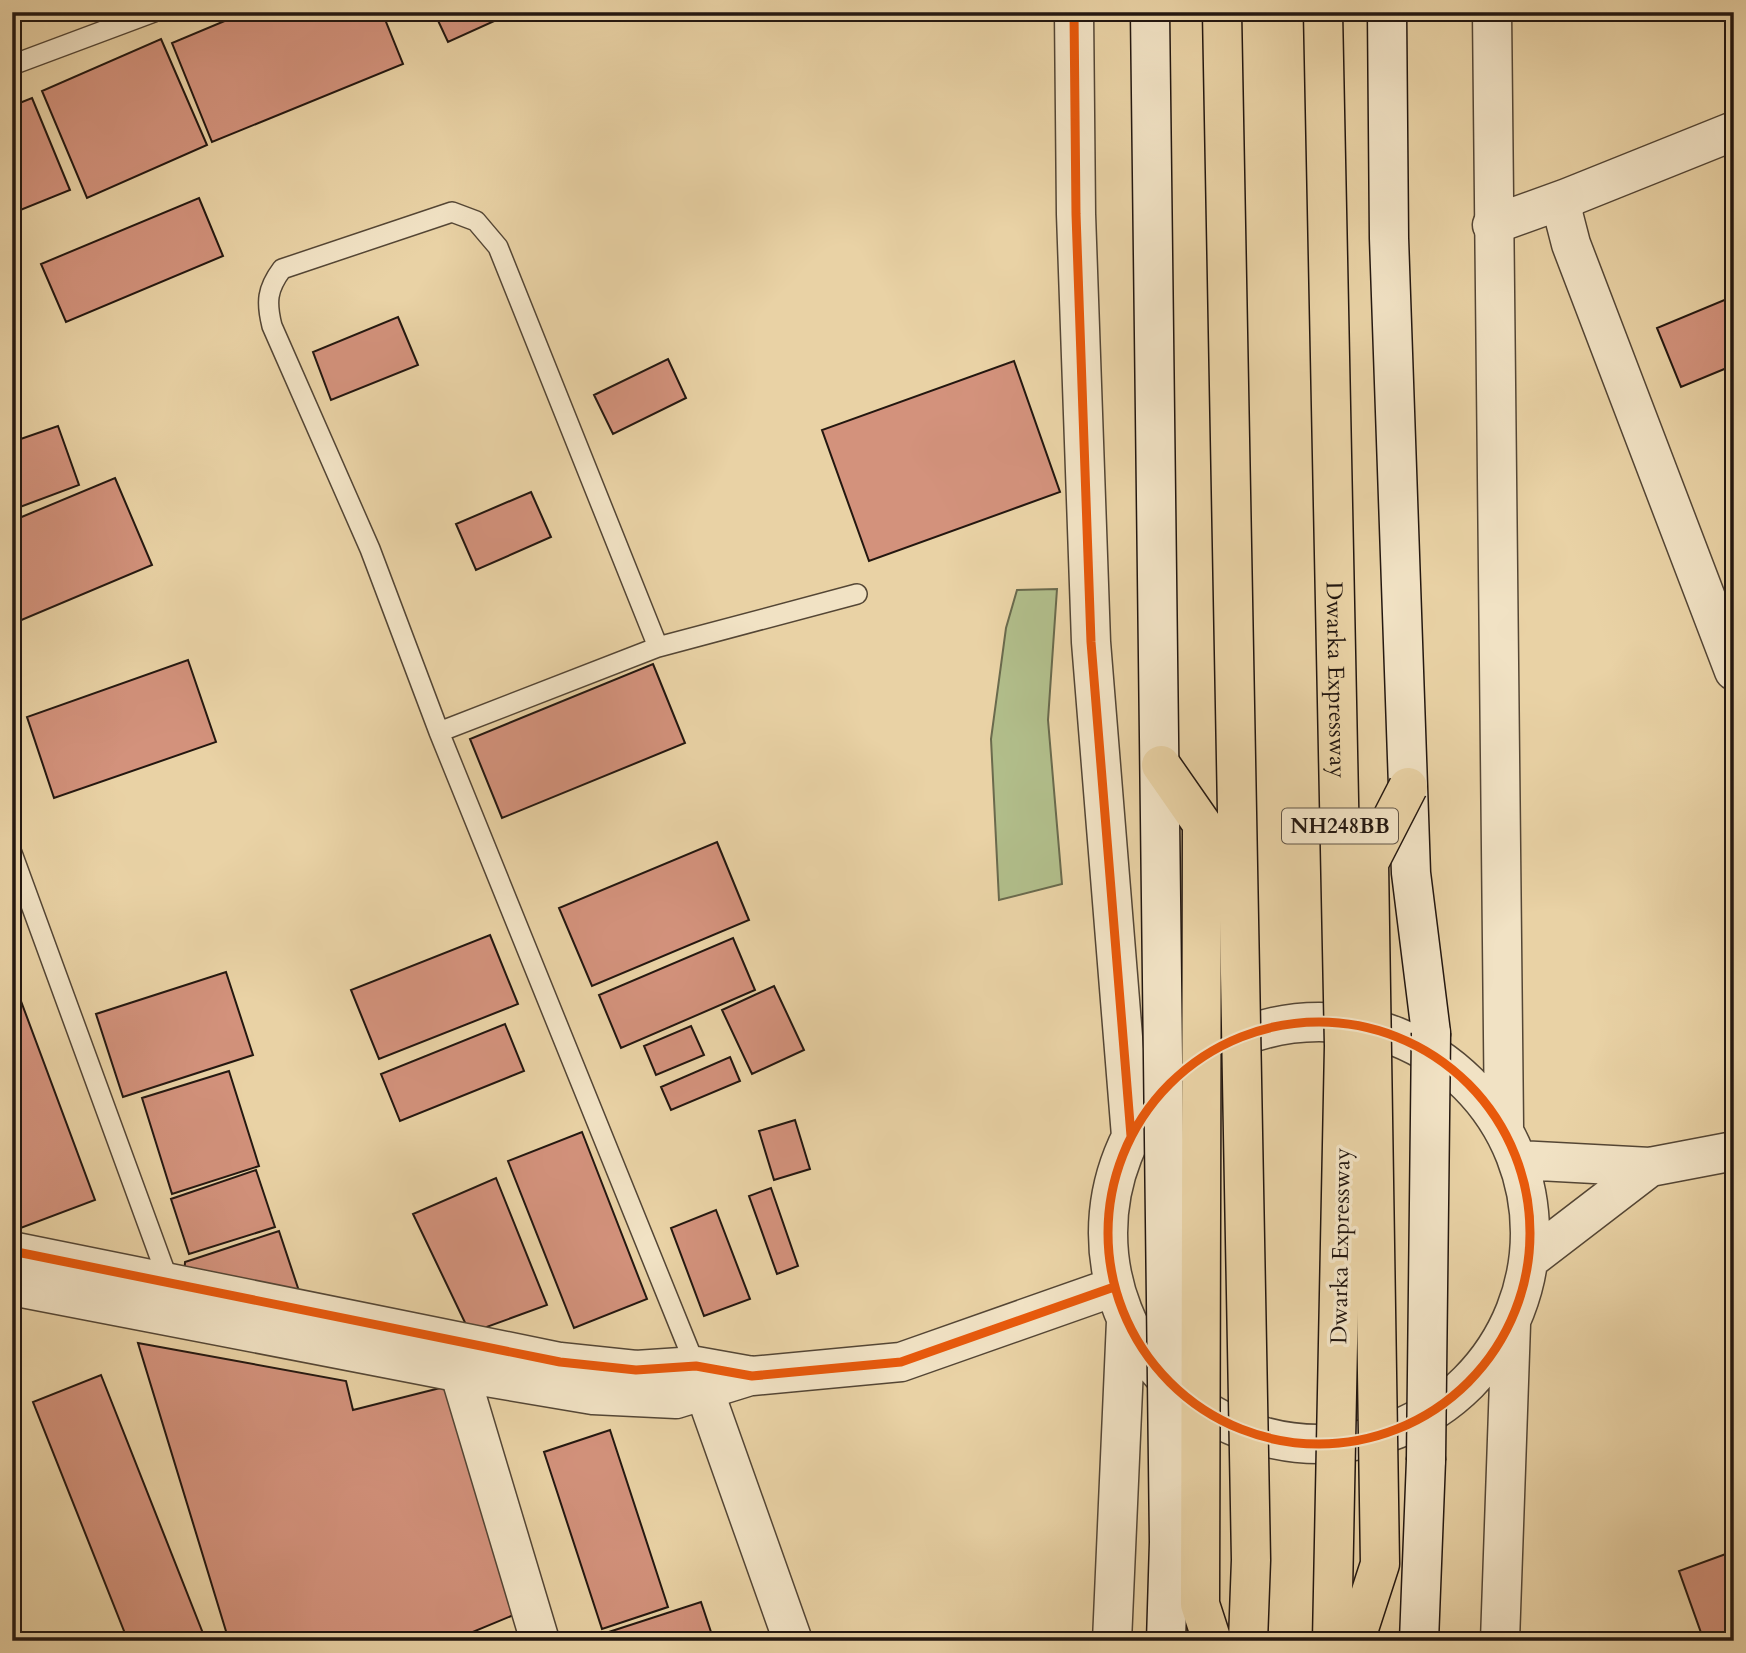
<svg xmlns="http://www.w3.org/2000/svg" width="1746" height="1653" font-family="Cardo,serif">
  <rect width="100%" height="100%" fill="#e9d2a5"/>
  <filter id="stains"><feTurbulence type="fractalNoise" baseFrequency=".00286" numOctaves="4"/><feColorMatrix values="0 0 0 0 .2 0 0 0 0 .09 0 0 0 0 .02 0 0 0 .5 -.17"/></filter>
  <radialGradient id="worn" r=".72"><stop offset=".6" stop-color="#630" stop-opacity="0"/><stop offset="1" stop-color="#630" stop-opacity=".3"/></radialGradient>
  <path fill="#b1bd8a" stroke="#6a6a4d" stroke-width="2" d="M1057 589 1048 720 1062 884 999 900 991 739 1006 628 1017 590Z"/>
  <path fill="#d3927c" stroke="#231710" stroke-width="2" d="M246 12H382L403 64 212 142 172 43Z
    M434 12H514L448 42Z
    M161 39 207 145 87 198 42 91Z
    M32 98 70 190 18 211 12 197V106Z
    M199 198 223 256 66 322 41 264Z
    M1734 296V365L1681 387 1657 328Z
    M398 317 418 365 331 400 313 352Z
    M668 359 686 398 613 434 594 395Z
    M1014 361 1060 492 869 561 822 430Z
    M58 426 79 485 12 510V442Z
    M115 478 152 565 12 624V521Z
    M531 492 551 537 476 570 456 524Z
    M188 660 216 742 54 798 27 717Z
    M653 664 685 743 502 818 470 739Z
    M717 842 749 920 592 986 559 908Z
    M490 935 518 1004 379 1059 351 990Z
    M733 938 755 990 621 1048 599 995Z
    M226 972 253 1055 123 1097 96 1014Z
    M12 977 95 1200 18 1229 12 1214Z
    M774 986 804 1050 752 1074 722 1010Z
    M505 1024 524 1071 400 1121 381 1074Z
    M691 1026 704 1055 656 1075 644 1046Z
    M730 1057 740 1081 671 1110 661 1087Z
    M229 1071 259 1166 172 1194 142 1098Z
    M795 1120 810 1169 774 1180 759 1131Z
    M582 1132 647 1299 574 1328 508 1161Z
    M256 1170 275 1227 189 1254 171 1199Z
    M496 1178 547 1305 470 1333 413 1214Z
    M771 1188 798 1266 777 1274 749 1196Z
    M716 1210 750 1299 704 1316 671 1228Z
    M279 1231 299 1291 184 1280 185 1262Z
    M138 1343 346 1381 353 1410 452 1385 516 1614 451 1641H229Z
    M101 1375 206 1641H128L33 1402Z
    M610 1430 668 1607 602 1629 544 1452Z
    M1734 1551V1641H1704L1679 1571Z
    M701 1602 714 1641H581Z"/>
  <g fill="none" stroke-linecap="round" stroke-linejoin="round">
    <defs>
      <path id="service" d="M12 65 154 12
        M658 647 498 247 476 221 452 212 282 269C267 289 266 302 272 326L370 549 439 732 698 1372
        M439 732 658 647 857 594
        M12 853 170 1285"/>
      <path id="minor" d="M1734 131 1567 198 1563 213 1571 244 1734 671
        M1492 225 1567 198
        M450 1341 540 1641
        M705 1393 793 1641"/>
      <path id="tertiary" d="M1074 12 1076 214 1091 642 1131 1136
        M1492 12 1504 1127
        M1108 1233a211 211 0 1 1 422 0a211 211 0 1 1-422 0Z
        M1519 1160 1650 1167 1734 1151
        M12 1251 560 1362 636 1370 696 1366 752 1376 901 1362 1114 1287
        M1530 1259 1650 1167
        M12 1286 457 1372 593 1395 676 1399 747 1377
        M1112 1641 1126 1321
        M1500 1641 1511 1324"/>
      <path id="secondary" d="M1387 12 1389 238 1411 873 1431 1033
        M1419 1641 1426 1460"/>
    </defs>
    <use href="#service" stroke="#544635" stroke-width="22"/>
    <use href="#minor" stroke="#544635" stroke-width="41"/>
    <use href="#tertiary" stroke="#544635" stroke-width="41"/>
    <use href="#secondary" stroke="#231710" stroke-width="41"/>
    <use href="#service" stroke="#f1e2c4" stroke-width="19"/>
    <use href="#minor" stroke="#f1e2c4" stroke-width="38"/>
    <use href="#tertiary" stroke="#f1e2c4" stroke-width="38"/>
    <use href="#secondary" stroke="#f1e2c4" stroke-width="38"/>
    <defs>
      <path id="secondary-bridge" d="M1150 12 1169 1542 1166 1641
        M1426 1460 1431 1033"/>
      <g id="trunk-bridge">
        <path d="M1222 12 1251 1560 1248 1641"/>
        <path id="s1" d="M1323 12 1344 1046 1332 1641"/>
        <path d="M1161 765 1202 824 1200 1604 1212 1641"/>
        <path d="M1355 1641 1380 1564 1369 863 1408 787"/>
      </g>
    </defs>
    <use href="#secondary-bridge" stroke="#231710" stroke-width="41" stroke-linecap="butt"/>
    <use href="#trunk-bridge" stroke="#231710" stroke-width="41" stroke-linecap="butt"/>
    <use href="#secondary-bridge" stroke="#f1e2c4" stroke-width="38"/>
    <use href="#trunk-bridge" stroke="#e9d2a5" stroke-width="38"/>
    <defs>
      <path id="cycleway" d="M1074 12 1076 214 1091 642 1131 1136
        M1108 1233a211 211 0 1 1 422 0a211 211 0 1 1-422 0Z
        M12 1251 560 1362 636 1370 696 1366 752 1376 901 1362 1114 1287"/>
    </defs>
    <use href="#cycleway" stroke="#f1e2c4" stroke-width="13"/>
    <use href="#cycleway" stroke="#e8590c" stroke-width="9"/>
  </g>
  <g text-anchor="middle" stroke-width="7" stroke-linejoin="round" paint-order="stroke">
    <rect fill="#f1e2c4" stroke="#615446" stroke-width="2" x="1282" y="808.5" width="116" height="35" rx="5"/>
    <g font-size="21" font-weight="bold" fill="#231710">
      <text x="1340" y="833">NH248BB</text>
    </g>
    <g font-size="23" fill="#231710" stroke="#f1e2c4">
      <text dy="8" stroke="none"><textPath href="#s1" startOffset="668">Dwarka Expressway</textPath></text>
      <text transform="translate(1340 1246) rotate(-89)" y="8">Dwarka Expressway</text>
    </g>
  </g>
  <rect width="1746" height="1653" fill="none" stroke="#e9d2a5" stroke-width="42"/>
  <rect x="14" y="14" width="1718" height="1625" fill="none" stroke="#231710" stroke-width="3.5"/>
  <rect x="21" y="21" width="1704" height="1611" fill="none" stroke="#231710" stroke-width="2"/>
  <rect width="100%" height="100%" filter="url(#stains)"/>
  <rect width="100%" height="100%" fill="url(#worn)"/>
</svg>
